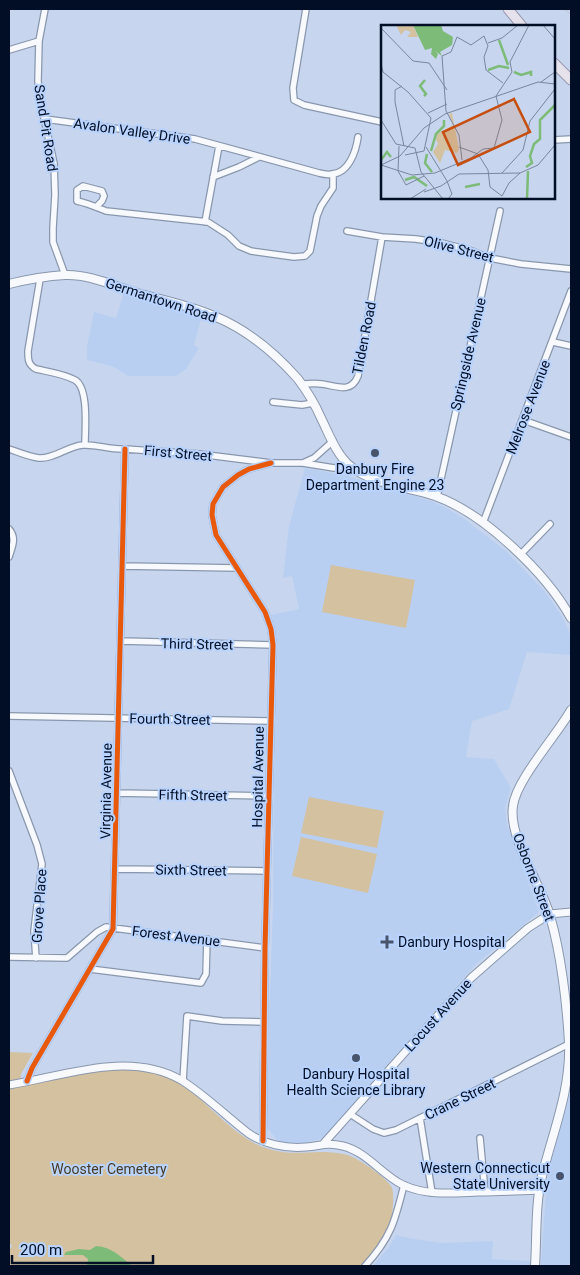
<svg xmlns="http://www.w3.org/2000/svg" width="580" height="1275" font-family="Roboto,sans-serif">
  <rect width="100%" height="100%" fill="#c7d6ee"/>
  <path fill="#b8cff2" d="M124 292 202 315 194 345 199 348 186 369 176 376H128L114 367 87 360V346L94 312 116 318Z
    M305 468 348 476 431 501 450 510 466 520 507 552 546 593 560 613 568 629 571 638V655L527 652 509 709 472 721 466 757 494 759 511 788 505 808 507 824 539 912 475 965 324 1138 300 1145 279 1142 267 1128 266 1102 273 906 274 726 277 646 271 615 299 609 292 576 283 578 289 526Z
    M571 1088V1266H541L546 1190 551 1162Z
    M396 1235 414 1239 442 1243 493 1241 492 1259 530 1261V1266H373L389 1247Z"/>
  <path fill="#d4c1a0" d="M331 565 415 580 406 628 322 612Z
    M309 797 384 811 377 848 301 833Z
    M301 837 377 854 368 893 292 876Z
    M9 1052 33 1053 21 1074 20 1086C60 1078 121 1062 162 1075 174 1079 184 1086 194 1094 215 1111 238 1138 263 1147 292 1158 309 1149 337 1153 351 1154 360 1161 371 1168 377 1173 386 1179 391 1186 394 1191 393 1198 393 1204 391 1234 381 1245 361 1266H9V1252L12 1245 9 1243Z"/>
  <path fill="#7cbb78" d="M96 1246C112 1247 121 1257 132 1266H87L88 1259 83 1255H64L66 1252 79 1249 90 1250Z"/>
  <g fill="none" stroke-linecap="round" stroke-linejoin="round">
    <defs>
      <path id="minor" d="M45 9 39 41 38 81 40 100 54 163 55 195 53 228V242L65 275
        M306 9 293 88 294 100 304 105 382 122
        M9 50 39 41
        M45 119 195 139 319 173C323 174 328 175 332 174 349 173 356 151 358 137
        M554 140 571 139
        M213 177 239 167 259 157
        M96 207 102 201 104 196 102 191 83 186 77 190V201C87 203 96 207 106 211L208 222 228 235 239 246 251 251 294 257 305 256 310 251 317 216 321 206 333 188V175
        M205 222 219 146
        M347 231 382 237 416 239 442 243 469 250 490 258 521 264 571 269
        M40 279 28 351C28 359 28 365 36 369 49 372 64 374 75 380 89 388 85 429 85 444
        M553 342 571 346
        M301 384C308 384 315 383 322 384 337 386 351 394 358 376L382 237
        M273 402 302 405 313 403
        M523 420 571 437
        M9 449C18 452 29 457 39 458 54 459 68 446 83 445 96 444 110 450 125 449L199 454 271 463H303L334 468 350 465
        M303 463 314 458 333 441
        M437 497 500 211
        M483 523 571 291
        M9 529C17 538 12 547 9 557
        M520 555 550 524
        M122 566 237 568
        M121 641 273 645
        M9 716 271 721
        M9 771 37 845 42 864 34 931 36 958
        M117 793 269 796
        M116 869 267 871
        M9 957 67 958 97 932 106 927 265 948
        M90 969 201 983 206 974 207 939
        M27 1081 32 1068 113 929 125 449
        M183 1081 187 1016 222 1021 264 1022
        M350 1114 373 1129 384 1133 396 1130 569 1044
        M420 1118 432 1193
        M480 1138 485 1192
        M263 1141 265 948 273 645 271 629 265 612 216 535 212 515 213 504 223 487 238 475 249 469 271 463
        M365 1266C391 1238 395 1221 404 1185"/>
      <path id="tertiary" d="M9 1085C64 1076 129 1050 181 1080 204 1094 226 1116 248 1133 264 1144 286 1149 306 1147 321 1146 326 1142 343 1146 367 1152 382 1175 403 1185 427 1196 453 1193 478 1192 499 1192 519 1191 539 1190
        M324 1143 471 978 528 928 550 914 571 912"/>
      <path id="secondary" d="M9 284C25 280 48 276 65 275 88 274 112 285 134 292 161 300 189 305 214 316 246 329 275 353 298 379 307 391 315 404 321 418 329 434 336 454 350 466 374 485 408 487 435 496 484 513 546 573 571 618
        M535 1266C537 1236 535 1205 542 1176 553 1132 571 1089 569 1043 567 1005 561 953 550 916 542 886 508 838 513 806 516 780 557 735 571 710"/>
      <path id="primary" d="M508 9 522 26
        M554 63 571 80"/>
    </defs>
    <use href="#minor" stroke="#8997ae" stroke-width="8"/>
    <use href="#tertiary" stroke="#8997ae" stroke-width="9"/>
    <use href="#secondary" stroke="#8997ae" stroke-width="10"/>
    <use href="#primary" stroke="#9998af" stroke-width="11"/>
    <use href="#minor" stroke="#f7f9fc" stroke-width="5.5"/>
    <use href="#tertiary" stroke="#f7f9fc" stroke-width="7"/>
    <use href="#secondary" stroke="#f7f9fc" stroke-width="8"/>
    <use href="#primary" stroke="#e5e2ec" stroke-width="9"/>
    <path stroke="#bfc4cc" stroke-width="1" stroke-dasharray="10 5" stroke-linecap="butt" d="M564 9 571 14"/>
    <defs>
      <path id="cycleway" d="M27 1081 32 1068 113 929 125 449
        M263 1141 265 948 273 645 271 629 265 612 216 535 212 515 213 504 223 487 238 475 249 469 271 463"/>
    </defs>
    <use href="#cycleway" stroke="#b8d3fd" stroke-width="8"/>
    <use href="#cycleway" stroke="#e8590c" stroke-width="5"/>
  </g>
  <g fill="#47546c" stroke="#b8d3fd" stroke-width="2">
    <circle cx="375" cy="453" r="5"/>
    <path d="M384.5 934.5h5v5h5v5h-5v5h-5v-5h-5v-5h5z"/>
    <circle cx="356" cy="1058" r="5"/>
    <circle cx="560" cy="1176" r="5"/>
  </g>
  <g text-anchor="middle" stroke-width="4" stroke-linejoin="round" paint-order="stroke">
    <g font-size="14" fill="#020e26" stroke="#b8d3fd">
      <text transform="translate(46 128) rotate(81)" y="5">Sand Pit Road</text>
      <text transform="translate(132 131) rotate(8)" y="5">Avalon Valley Drive</text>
      <text transform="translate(459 249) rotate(14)" y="5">Olive Street</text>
      <text transform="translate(161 300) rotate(18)" y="5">Germantown Road</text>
      <text transform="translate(364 338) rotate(-79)" y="5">Tilden Road</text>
      <text transform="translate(468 354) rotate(-77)" y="5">Springside Avenue</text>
      <text transform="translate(528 407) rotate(-69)" y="5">Melrose Avenue</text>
      <text transform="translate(178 453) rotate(5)" y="5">First Street</text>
      <text transform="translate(197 644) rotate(1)" y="5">Third Street</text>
      <text transform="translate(170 719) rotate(1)" y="5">Fourth Street</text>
      <text transform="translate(258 777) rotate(-89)" y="5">Hospital Avenue</text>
      <text transform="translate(106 791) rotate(-89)" y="5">Virginia Avenue</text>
      <text transform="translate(193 795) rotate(1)" y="5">Fifth Street</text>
      <text transform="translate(191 870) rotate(1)" y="5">Sixth Street</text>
      <text transform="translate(534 877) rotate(69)" y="5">Osborne Street</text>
      <text transform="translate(39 906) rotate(-86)" y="5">Grove Place</text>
      <text transform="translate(176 936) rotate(7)" y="5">Forest Avenue</text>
      <text transform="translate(438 1015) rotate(-48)" y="5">Locust Avenue</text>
      <text transform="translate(460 1099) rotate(-26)" y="5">Crane Street</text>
    </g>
    <g font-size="14" fill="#020e26" stroke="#b8d3fd">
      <text x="375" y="474">Danbury Fire<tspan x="375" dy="16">Department Engine 23</tspan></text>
      <text x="398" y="947" text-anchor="start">Danbury Hospital</text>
      <text x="356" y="1079">Danbury Hospital<tspan x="356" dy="16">Health Science Library</tspan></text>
      <text x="550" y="1173" text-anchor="end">Western Connecticut<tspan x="550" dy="16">State University</tspan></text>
    </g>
    <g font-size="14" fill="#483b25" stroke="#b8d3fd">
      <text x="109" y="1174">Wooster Cemetery</text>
    </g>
  </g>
  <g transform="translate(381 25)">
    <rect width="174" height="174" fill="#c7d6ee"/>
    <path d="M15 0H32L37 12H26L30 7 24 5 20 10ZM71 88 78 124 76 128 64 125 59 138 52 127 57 119 55 114 56 109 72 100 68 89Z" fill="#d4c1a0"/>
    <path d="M32 0H60L62 6 72 12 71 20 59 27 61 31 54 26 57 29 55 34 50 29 51 23 44 25Z" fill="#7cbb78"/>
    <path fill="none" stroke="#7cbb78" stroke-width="2.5" d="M118 15 127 40M107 45 118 41 128 43M133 47 140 50 150 47V51M43 71 45 69 39 61 44 55M50 126 55 109 63 101V95M46 129 44 138 51 147M0 135 6 127 10 132M145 142 151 138 149 131 153 119 159 114V95L174 80M24 155 33 152 46 161M84 162 99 159M146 174 147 146"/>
    <path fill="none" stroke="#78869e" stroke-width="1" d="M162 0 174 14M0 3 32 36 48 38 66 65M107 18 121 13 137 0M0 39 2 47 27 67 50 93 43 126 24 130M160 57 174 47M21 61 14 65V77L23 121M47 88 66 79M0 95 15 119 34 123 40 147 62 174M18 121 17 146 25 160M45 122 66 156M78 122 97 129 107 145 109 162 121 171M81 135 78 110 65 86 61 31 70 27 76 12 90 20 103 11 107 21 103 32 105 45 122 58M0 140 31 150 54 148 90 133 102 124 113 123 121 95 115 71 131 47 129 37 148 0M0 140 19 131 43 103 64 89 157 57 174 59M121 148 142 125 149 96 174 64M66 156 71 169 67 174M25 160 43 151M43 167 60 161 78 149 139 148 157 140 174 120M121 171 128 158 139 148M29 174 45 164"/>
    <path fill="#c64e10" fill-opacity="0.15" stroke="#c64e10" stroke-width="2.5" d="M133 74 149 107 77 140 62 107Z"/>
    <rect width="174" height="174" fill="none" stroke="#020e26" stroke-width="2.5"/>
  </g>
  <rect width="580" height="1275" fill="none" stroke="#020e26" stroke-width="20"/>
  <path d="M12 1255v8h141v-8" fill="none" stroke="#020e26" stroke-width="2.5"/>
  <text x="20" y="1255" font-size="15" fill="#020e26" stroke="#b8d3fd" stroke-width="4" paint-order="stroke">200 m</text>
</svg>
